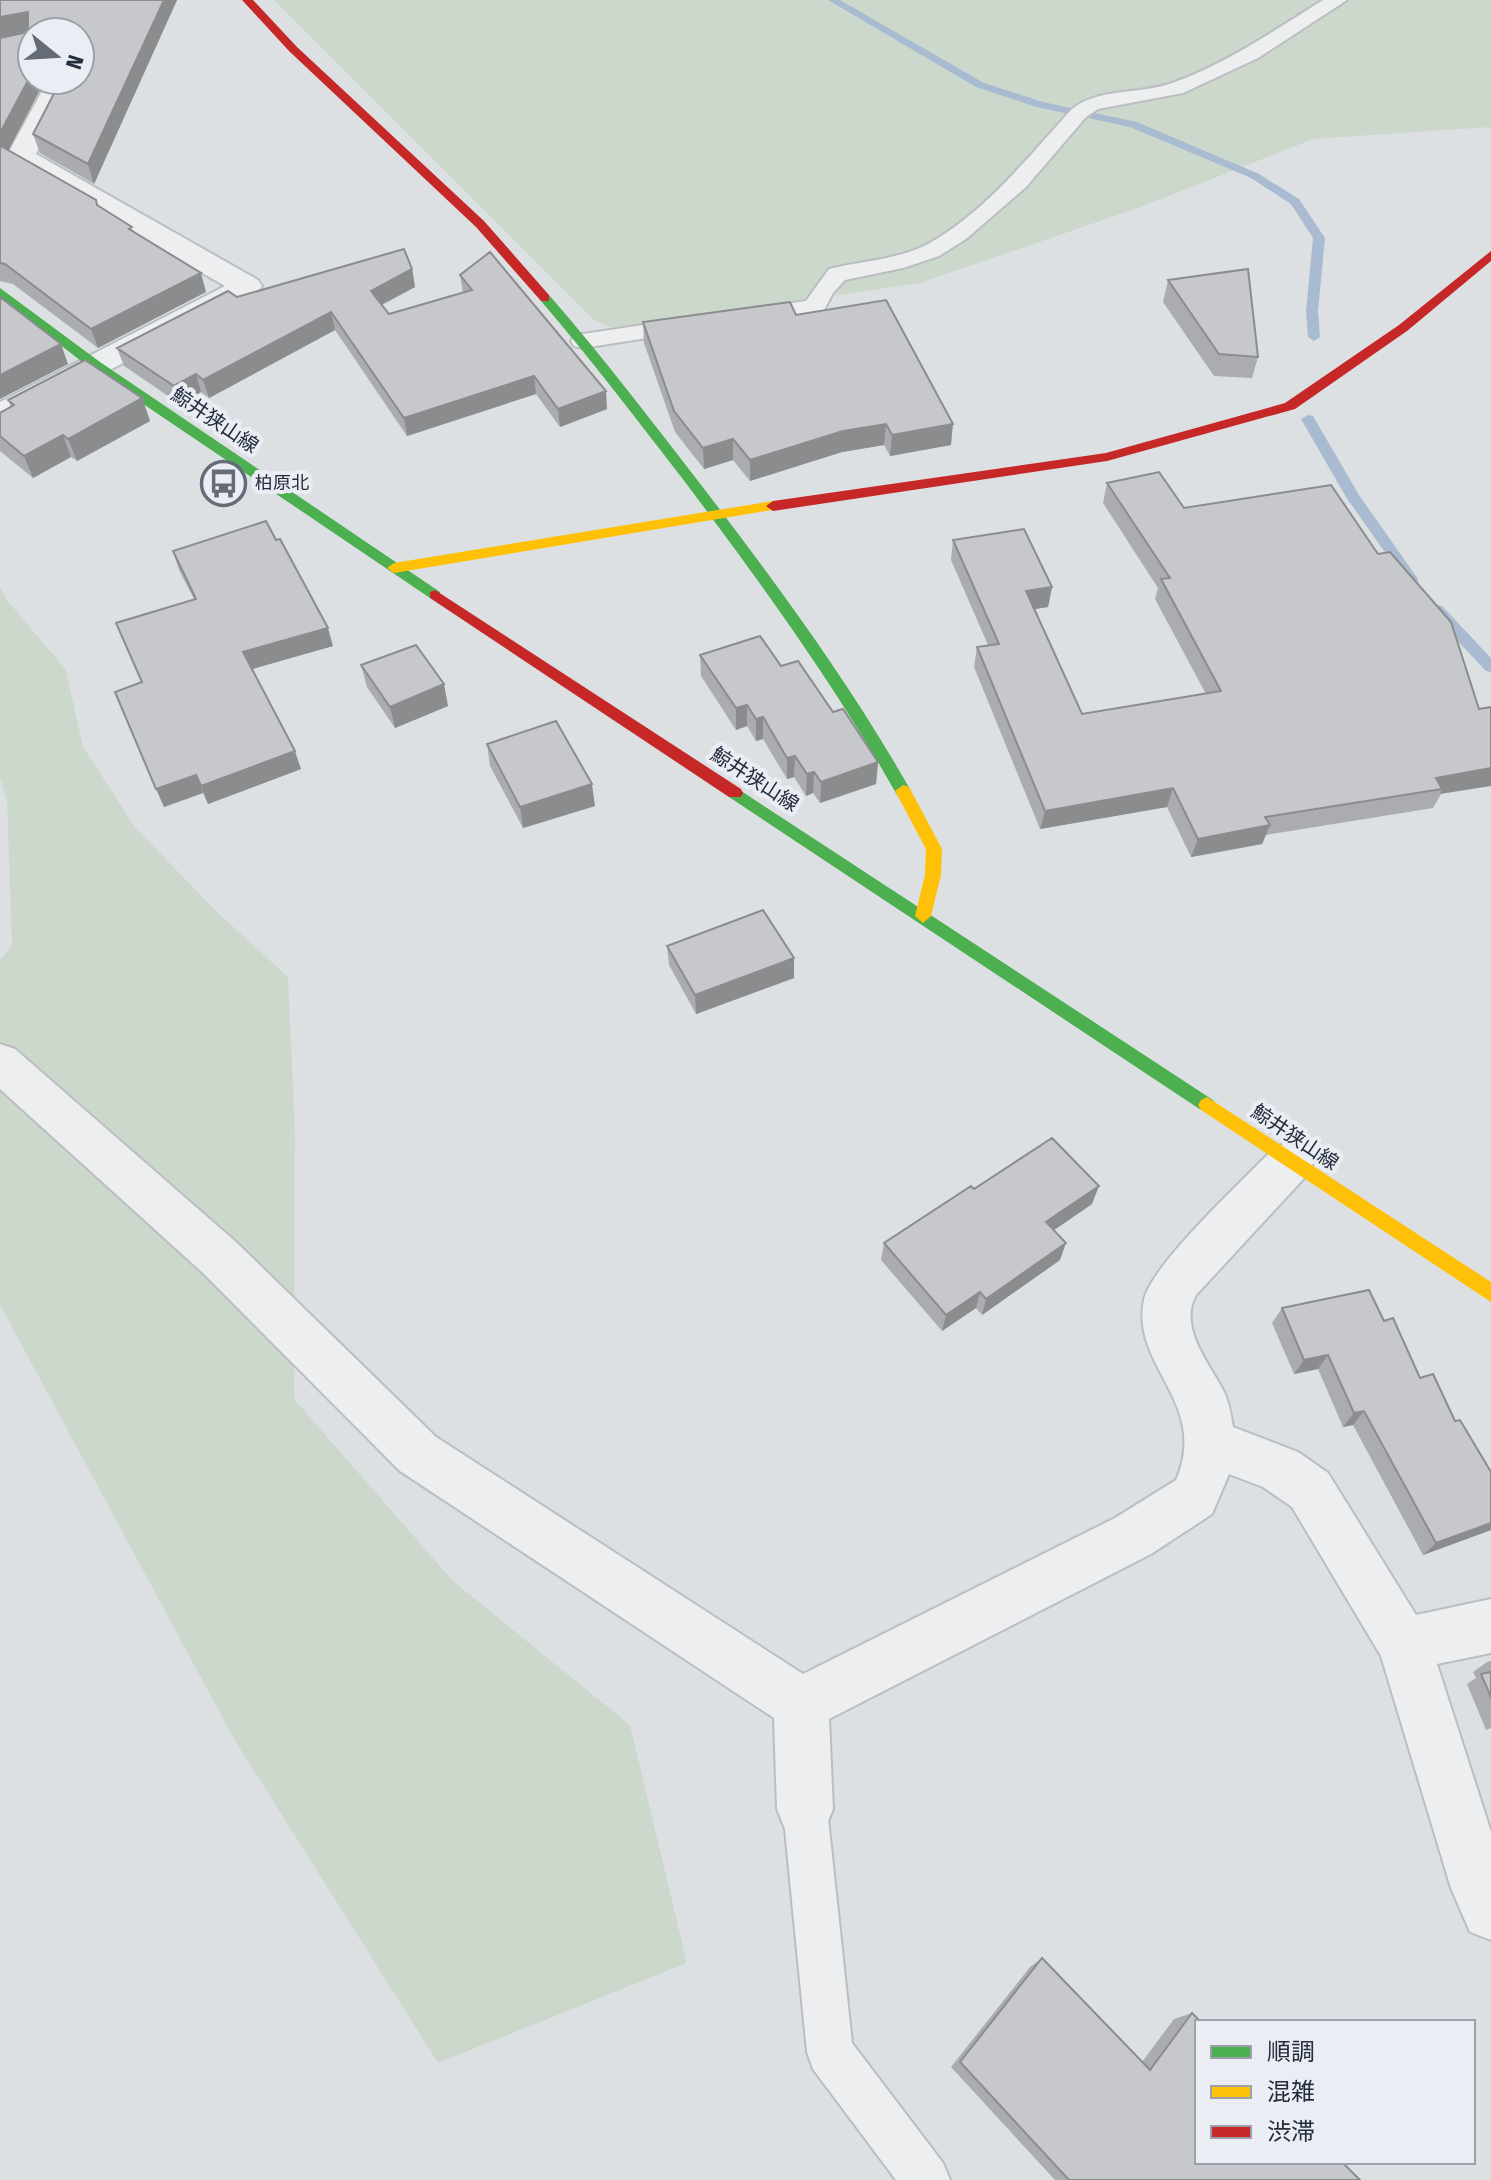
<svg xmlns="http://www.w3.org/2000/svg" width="1491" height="2180" font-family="'Fira Sans Condensed','Noto Sans JP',sans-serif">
  <rect width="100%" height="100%" fill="#dde0e3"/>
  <path fill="#cdd8cd" d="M274 0H1491V127L1313 139 1141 207 920 283 611 328 594 320Z
    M0 586 7 600 66 670 83 747 135 827 217 912 288 977 295 1133 294 1399 453 1581 630 1725 687 1963 438 2063 234 1739 0 1305V960L12 945 7 802 0 777Z"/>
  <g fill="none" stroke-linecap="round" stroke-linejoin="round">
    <path fill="#a9bbd1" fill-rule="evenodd" d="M828 0H840L984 83 1043 102 1137 122 1259 174 1299 199 1325 238 1318 311 1320 337 1314 341 1308 337 1306 311 1313 238 1291 204 1251 178 1130 127 1036 107 976 87Z
      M1308 415 1313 416 1359 495 1418 579V585H1408L1346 497 1301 419Z
      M1437 605 1442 606 1491 658V672L1486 671 1432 614V606Z"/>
    <defs>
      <path id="lane" d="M1323 0H1347L1258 58 1183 93 1098 109 1086 117 1026 187 966 239 939 256 903 268 845 280 833 293 823 312 750 323 742 321 738 316 742 311 750 309 806 301 829 269C860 261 895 260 924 246 981 217 1030 155 1072 109 1100 87 1139 95 1172 83 1226 64 1275 30 1323 0Z
        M690 318 698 320 702 325 698 330 583 348 574 346 571 341 574 336 583 334Z
        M805 1787 820 1794 827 1809 852 2043 943 2163 950 2180H896L813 2069 807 2052 783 1809 790 1794Z"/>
      <path id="street" d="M48 80H74L36 154 258 280 262 286 258 292 11 422 0 425V402L225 286 10 163 6 157Z
        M0 1044 15 1049 237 1243 436 1437 803 1674 1115 1518 1176 1480C1210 1403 1130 1366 1144 1300 1152 1263 1246 1178 1275 1147L1291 1142 1307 1147 1314 1161 1307 1175 1196 1295C1178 1327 1209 1363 1223 1390 1229 1402 1231 1414 1233 1427L1298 1452 1328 1473 1416 1615 1491 1599V1653L1437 1664 1491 1832V1940L1470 1932 1451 1888 1381 1656 1292 1507 1263 1487 1229 1474 1212 1514 1151 1554 829 1719 833 1809 825 1829 805 1837 785 1829 777 1809 774 1718 400 1471 203 1273 0 1089Z"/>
    </defs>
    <use href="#lane" stroke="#bbbec1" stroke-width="4"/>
    <use href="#street" stroke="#bbbec1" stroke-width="4"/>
    <use href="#lane" fill="#eceef0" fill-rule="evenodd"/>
    <use href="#street" fill="#eceef0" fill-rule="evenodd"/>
    <path fill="#4caf50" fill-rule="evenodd" d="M0 288 100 362 440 592V598H430L90 368 0 298Z
      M541 295H549C604 358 654 424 705 490 779 587 851 685 911 791L909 795H897C835 685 761 583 685 482 638 421 591 359 541 301Z
      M735 787 1213 1100 1216 1105 1213 1110H1201L729 797 727 793 729 789Z"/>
    <path fill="#ffc107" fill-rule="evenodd" d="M773 501 780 506 778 509 394 573 387 568 394 563Z
      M903 785 909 787 942 849 941 875 931 916 923 923 915 916 925 875 926 849 895 791Z
      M1207 1097 1491 1282V1302L1201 1110 1198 1105 1201 1100Z"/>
    <path fill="#c62828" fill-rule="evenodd" d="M242 0H253L297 47 484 221 549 295V301H541L476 227 289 51Z
      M1491 251V261L1407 331 1295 409 1107 461 773 511 766 506 773 501 1106 453 1285 403 1399 325Z
      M435 590 741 789 743 793 741 797H729L430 598V592Z"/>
  </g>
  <path fill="#aaacaf" d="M177 0 94 184 40 153 33 134 80 80V32H32V80H45L8 150 98 206 134 231 206 292 98 348 13 284 0 281V38Z
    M412 269 415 287 382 305 389 314 463 293 460 275 607 409 560 427 536 394 407 436 335 330 209 398 201 392 180 404 124 366 117 348 237 297Z
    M1168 280 1258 357 1252 378 1214 376 1163 302Z
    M796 315 951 445 890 456 884 445 842 452 750 481 733 460 704 469 675 432 644 343 643 322Z
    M142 398 150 421 77 461 71 457 33 478 0 451V413L11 407 8 400Z
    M1107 483 1184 508 1479 709 1491 707 1433 808 1266 835 1262 844 1191 857 1167 807 1040 829 974 667 977 647 988 645 951 560 953 540 1052 587 1048 607 1035 609 1082 714 1206 694 1155 599 1158 588 1103 503Z
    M173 551 333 646 252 669 301 769 208 804 203 793 164 807 141 682 194 599 179 570Z
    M700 655 781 666 833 712 878 762 876 784 820 803 813 793 806 796 794 777 787 779 763 739 756 741 747 726 736 730 701 676Z
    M361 665 448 706 395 728 367 687Z
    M487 744 595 806 523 828 490 766Z
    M667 946 794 958V978L696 1014 669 965Z
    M974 1189 1092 1204 1054 1230 1060 1260 982 1315 976 1308 942 1331 881 1260 884 1243Z
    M1282 1308 1384 1321 1491 1530 1423 1555 1353 1425 1343 1427 1318 1369 1294 1374 1272 1323Z
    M1491 1661V1728L1486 1730 1467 1684 1476 1678 1473 1672 1487 1662Z
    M1042 1958 1142 2062 1174 2019 1192 2013 1360 2180H1055L951 2067 1030 1967Z"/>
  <path fill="#8b8c8e" d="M164 0H177L94 184 88 164Z
    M28 12 34 31 0 38V17Z
    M32 73V80H45L4 159 0 149V133Z
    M412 269 415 287 375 308 371 291Z
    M201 273 206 292 98 348 91 329Z
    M331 312 335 330 209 398 203 380Z
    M61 344 68 364 0 399V375Z
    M196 374 201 392 180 404 174 386Z
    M534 376 536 394 407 436 404 418Z
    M606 391 607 409 560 427 558 409Z
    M142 398 150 421 77 461 68 439Z
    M886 424 884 445 842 452 750 481V460L843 431Z
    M953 424 951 445 890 456 892 435Z
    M63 435 71 457 33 478 24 456Z
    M733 439V460L704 469 703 448Z
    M1052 587 1048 607 1023 611 1026 591Z
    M328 628 333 646 249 670 243 652Z
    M444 684 448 706 395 728 390 707Z
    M747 705V726L736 730V708Z
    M763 717V739L756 741V719Z
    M295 751 301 769 208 804 201 786Z
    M795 756 794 777 787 779V758Z
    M878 762 876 784 820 803 821 782Z
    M1491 768V786L1440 794 1442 789 1436 778Z
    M814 772 813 793 806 796 807 774Z
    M196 775 203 793 164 807 156 789Z
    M592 784 595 806 523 828 520 807Z
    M1173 788 1167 807 1040 829 1045 811Z
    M1270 825 1262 844 1191 857 1198 839Z
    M794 958V978L696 1014 695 995Z
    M1099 1186 1092 1204 1041 1239 1046 1222Z
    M1066 1243 1060 1260 982 1315 986 1299Z
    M980 1292 976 1308 942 1331 946 1315Z
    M1328 1355 1318 1369 1294 1374 1304 1360Z
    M1364 1411 1353 1425 1343 1427 1354 1413Z
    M1491 1523V1530L1423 1555 1436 1543Z"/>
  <path fill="#c6c8cb" stroke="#8b8c8e" stroke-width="2" d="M0 0H164L88 164 33 134 61 80H80V32H32V73L0 133V38L28 32V12L0 17Z
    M0 144 1 146 96 200 97 205 132 227 129 229 201 273 91 329 5 264 0 263Z
    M404 249 412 269 371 291 389 314 472 290 460 275 490 252 606 391 558 409 534 376 404 418 331 312 203 380 196 374 174 386 117 348 228 291 237 297Z
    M1248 269 1258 357 1219 354 1168 280Z
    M0 297 61 344 0 375Z
    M886 300 953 424 892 435 886 424 843 431 750 460 733 439 703 448 674 411 643 322 790 302 796 315Z
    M85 360 142 398 68 439 63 435 24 456 0 436V413L14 405 8 400Z
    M1159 472 1184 508 1331 485 1378 554 1390 552 1451 622 1479 709 1491 707V768L1436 778 1442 789 1265 817 1270 825 1198 839 1173 788 1045 811 977 647 999 644 953 540 1024 529 1052 587 1026 591 1082 714 1221 691 1161 579 1170 578 1107 483Z
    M266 521 276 540 280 539 328 628 243 652 295 751 201 786 196 775 156 789 115 692 142 682 116 623 196 599 173 551Z
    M760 636 781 666 798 661 833 712 843 709 878 762 821 782 814 772 807 774 795 756 787 758 763 717 756 719 747 705 736 708 700 655Z
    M416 645 444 684 390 707 361 665Z
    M556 721 592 784 520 807 487 744Z
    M763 910 794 958 695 995 667 946Z
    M1052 1138 1099 1186 1046 1222 1066 1243 986 1299 980 1292 946 1315 884 1243 971 1186 974 1189Z
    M1369 1290 1384 1321 1393 1318 1420 1378 1433 1374 1455 1421 1460 1420 1491 1472V1523L1436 1543 1364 1411 1354 1413 1328 1355 1304 1360 1282 1308Z
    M1491 1672V1697L1481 1674Z
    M1042 1958 1150 2070 1192 2013 1201 2022H1197V2162H1342L1360 2180H1069L960 2062Z"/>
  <defs>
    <symbol id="bus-ring" viewBox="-11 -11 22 22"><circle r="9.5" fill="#eaeef4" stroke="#656b77" stroke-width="1.5"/><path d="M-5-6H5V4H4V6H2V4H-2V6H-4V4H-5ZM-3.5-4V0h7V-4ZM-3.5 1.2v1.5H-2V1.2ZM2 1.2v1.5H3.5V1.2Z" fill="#656b77"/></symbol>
  </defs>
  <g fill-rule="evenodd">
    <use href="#bus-ring" x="198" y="458" width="51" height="51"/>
  </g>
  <g text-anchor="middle" stroke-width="8" stroke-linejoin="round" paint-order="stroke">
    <g font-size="18" fill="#242c3d" stroke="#eaeef4" text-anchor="start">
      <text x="255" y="489">柏原北</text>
    </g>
    <g font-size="20" fill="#242c3d" stroke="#eaeef4">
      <text transform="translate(215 420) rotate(34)" y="7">鯨井狭山線</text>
      <text transform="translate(755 779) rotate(33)" y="7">鯨井狭山線</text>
      <text transform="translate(1295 1137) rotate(34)" y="7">鯨井狭山線</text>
    </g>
  </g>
  <rect x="1195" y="2020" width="280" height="144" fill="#eaeef4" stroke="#9ba0ab" stroke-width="2"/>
  <rect x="1211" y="2046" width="40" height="12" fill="#4caf50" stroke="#9ba0ab" stroke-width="2"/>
  <text x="1267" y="2060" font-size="24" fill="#242c3d">順調</text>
  <rect x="1211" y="2086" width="40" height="12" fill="#ffc107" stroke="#9ba0ab" stroke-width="2"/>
  <text x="1267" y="2100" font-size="24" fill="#242c3d">混雑</text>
  <rect x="1211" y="2126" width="40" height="12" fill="#c62828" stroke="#9ba0ab" stroke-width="2"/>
  <text x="1267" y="2140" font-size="24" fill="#242c3d">渋滞</text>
  <g transform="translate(56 56) rotate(108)"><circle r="38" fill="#eaeef4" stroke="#9ba0ab" stroke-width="2"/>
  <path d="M0-6L14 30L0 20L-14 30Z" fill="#656b77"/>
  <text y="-12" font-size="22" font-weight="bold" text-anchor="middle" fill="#242c3d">N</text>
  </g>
</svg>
